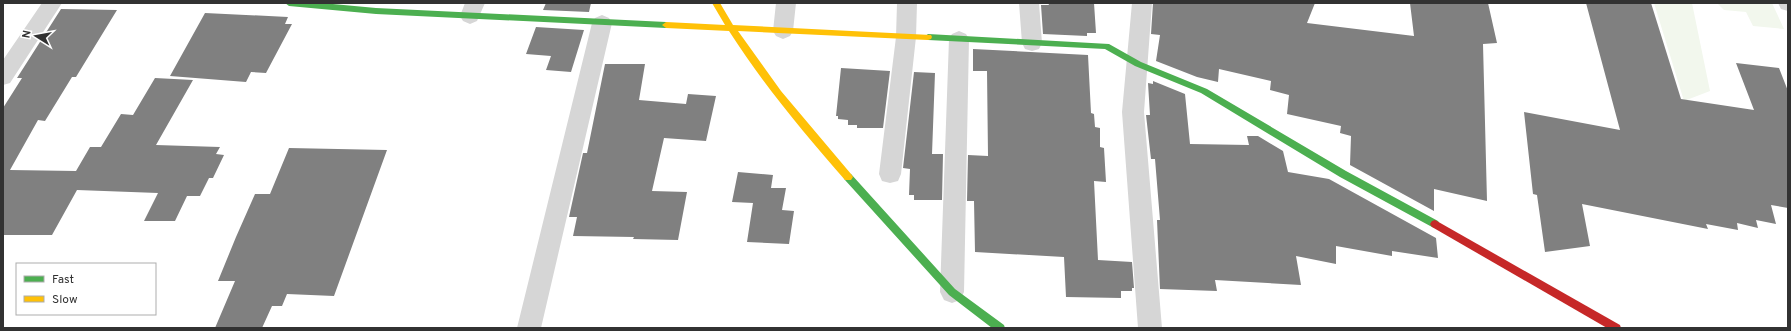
<svg xmlns="http://www.w3.org/2000/svg" width="1791" height="331" font-family="Overpass,sans-serif">
  <rect width="100%" height="100%" fill="#fff"/>
  <path fill="#f2f7ed" d="M1654 3H1692L1710 91 1684 101Z
    M1717 3H1772L1784 29 1753 26 1746 12 1724 10Z"/>
  <path fill="#808080" d="M546 3H591L589 12 543 10Z
    M1048 3H1094L1096 33H1087V36L1043 34 1041 5H1049Z
    M1153 3H1315L1307 23 1414 36 1410 3H1488L1497 43 1483 44 1487 201 1434 189V211L1350 165 1351 136 1340 133 1341 126 1287 114 1289 95 1270 90 1271 81 1219 69 1218 82 1197 77 1156 61 1160 35 1151 34Z
    M1586 3H1651L1681 99 1754 110 1736 63 1779 68 1788 91V208L1771 205 1776 224 1756 220 1758 228 1737 223 1738 230 1706 224 1708 229 1582 204 1590 246 1545 252 1537 195 1533 194 1524 112 1620 130Z
    M61 9 117 10 76 77H72L45 121 38 120 10 170 76 171 90 147H101L121 114 133 115 155 78 193 80 156 145 220 147 216 154 224 155 213 178H209L200 196H187L175 221H144L158 193 77 190 52 235H3V108L22 78H17Z
    M205 13 288 17 285 24H292L266 73 251 72 246 82 170 76Z
    M536 27 584 30 571 72 546 70 551 56 526 54Z
    M973 49 1088 55 1091 113 1094 114 1095 127 1100 128V147L1104 148 1106 182 1094 181 1098 260 1132 262 1134 288H1132V291H1121V298L1066 297 1064 257 975 252 974 201H967L968 155 988 156 987 71H973Z
    M605 64H645L639 100 686 104 688 94 716 96 706 141 664 138 652 191 687 192 678 240 633 239 634 237 573 236 577 217H569L583 153H587Z
    M841 68 890 71 883 128H857V125H848V120L838 119V116H836Z
    M914 72 935 73 932 154H943L942 200H914V195H909L910 169 903 168Z
    M1153 81 1185 94 1190 144 1249 145 1247 136H1258L1283 151 1288 172 1329 179 1436 238 1438 258 1392 251V256L1336 246V264L1296 256 1301 285 1215 280 1217 291 1160 289 1157 220H1160L1155 159H1151L1146 115H1150L1148 83 1153 84Z
    M289 148 387 150 334 296 287 294 282 306H272L262 328H215L235 281H218L236 237 255 194H270Z
    M738 172 773 175 771 188H786L782 210 794 211 789 244 747 242 753 203 732 202Z"/>
  <g fill="none" stroke-linecap="round" stroke-linejoin="round">
    <path fill="#d6d6d6" fill-rule="evenodd" d="M42 3H62L10 83 3 85V60Z
      M465 3H485L477 21 470 24 463 21 460 16Z
      M776 3H796L793 31 790 36 783 39 776 36 773 31Z
      M897 3H917L916 37 901 174 898 181 890 183 882 181 879 174 896 37Z
      M1019 3H1039L1042 43 1039 49 1032 51 1025 49 1022 43Z
      M1132 3H1152L1144 112 1162 328H1138L1122 112Z
      M1778 3H1788V11L1781 9Z
      M602 15 609 18 612 23 541 328H517L592 23 595 18Z
      M959 31 966 34 969 39 964 292 960 300 952 303 944 300 940 292 949 39 952 34Z"/>
    <path fill="#4caf50" fill-rule="evenodd" d="M285 3H322L376 8 666 22 670 25 666 28 376 14 289 6Z
      M928 34 1109 44 1141 62 1207 89 1346 171 1438 221 1440 224 1438 227 1435 228 1432 227 1340 177 1201 93 1135 66 1105 49 928 40 924 37Z
      M848 173 851 174 955 289 1004 325 1005 328H992L949 295 845 180 843 177 845 174Z"/>
    <path fill="#ffc107" fill-rule="evenodd" d="M712 3H720L733 25 931 35 932 37 931 39 928 40 738 31 781 91 851 174 853 177 851 180H845C803 132 763 84 729 31L666 28 662 25 666 22 725 25Z"/>
    <path fill="#c62828" fill-rule="evenodd" d="M1435 220 1620 325 1621 328H1607L1432 227 1430 224 1432 221Z"/>
  </g>
  <rect width="1791" height="331" fill="none" stroke="#323232" stroke-width="8"/>
  <rect x="16" y="263" width="140" height="52" fill="#ffffff" stroke="#adadad"/>
  <rect x="24" y="276" width="20" height="6" fill="#4caf50" stroke="#adadad"/>
  <text x="52" y="283" font-size="12" fill="#323232">Fast</text>
  <rect x="24" y="296" width="20" height="6" fill="#ffc107" stroke="#adadad"/>
  <text x="52" y="303" font-size="12" fill="#323232">Slow</text>
  <g transform="translate(36 36) rotate(281)" stroke="#ffffff" stroke-width="3" paint-order="stroke">
  <path d="M0-3L7 15L0 10L-7 15Z" fill="#323232"/>
  <text y="-6" font-size="11" font-weight="bold" text-anchor="middle" fill="#323232">N</text>
  </g>
</svg>
